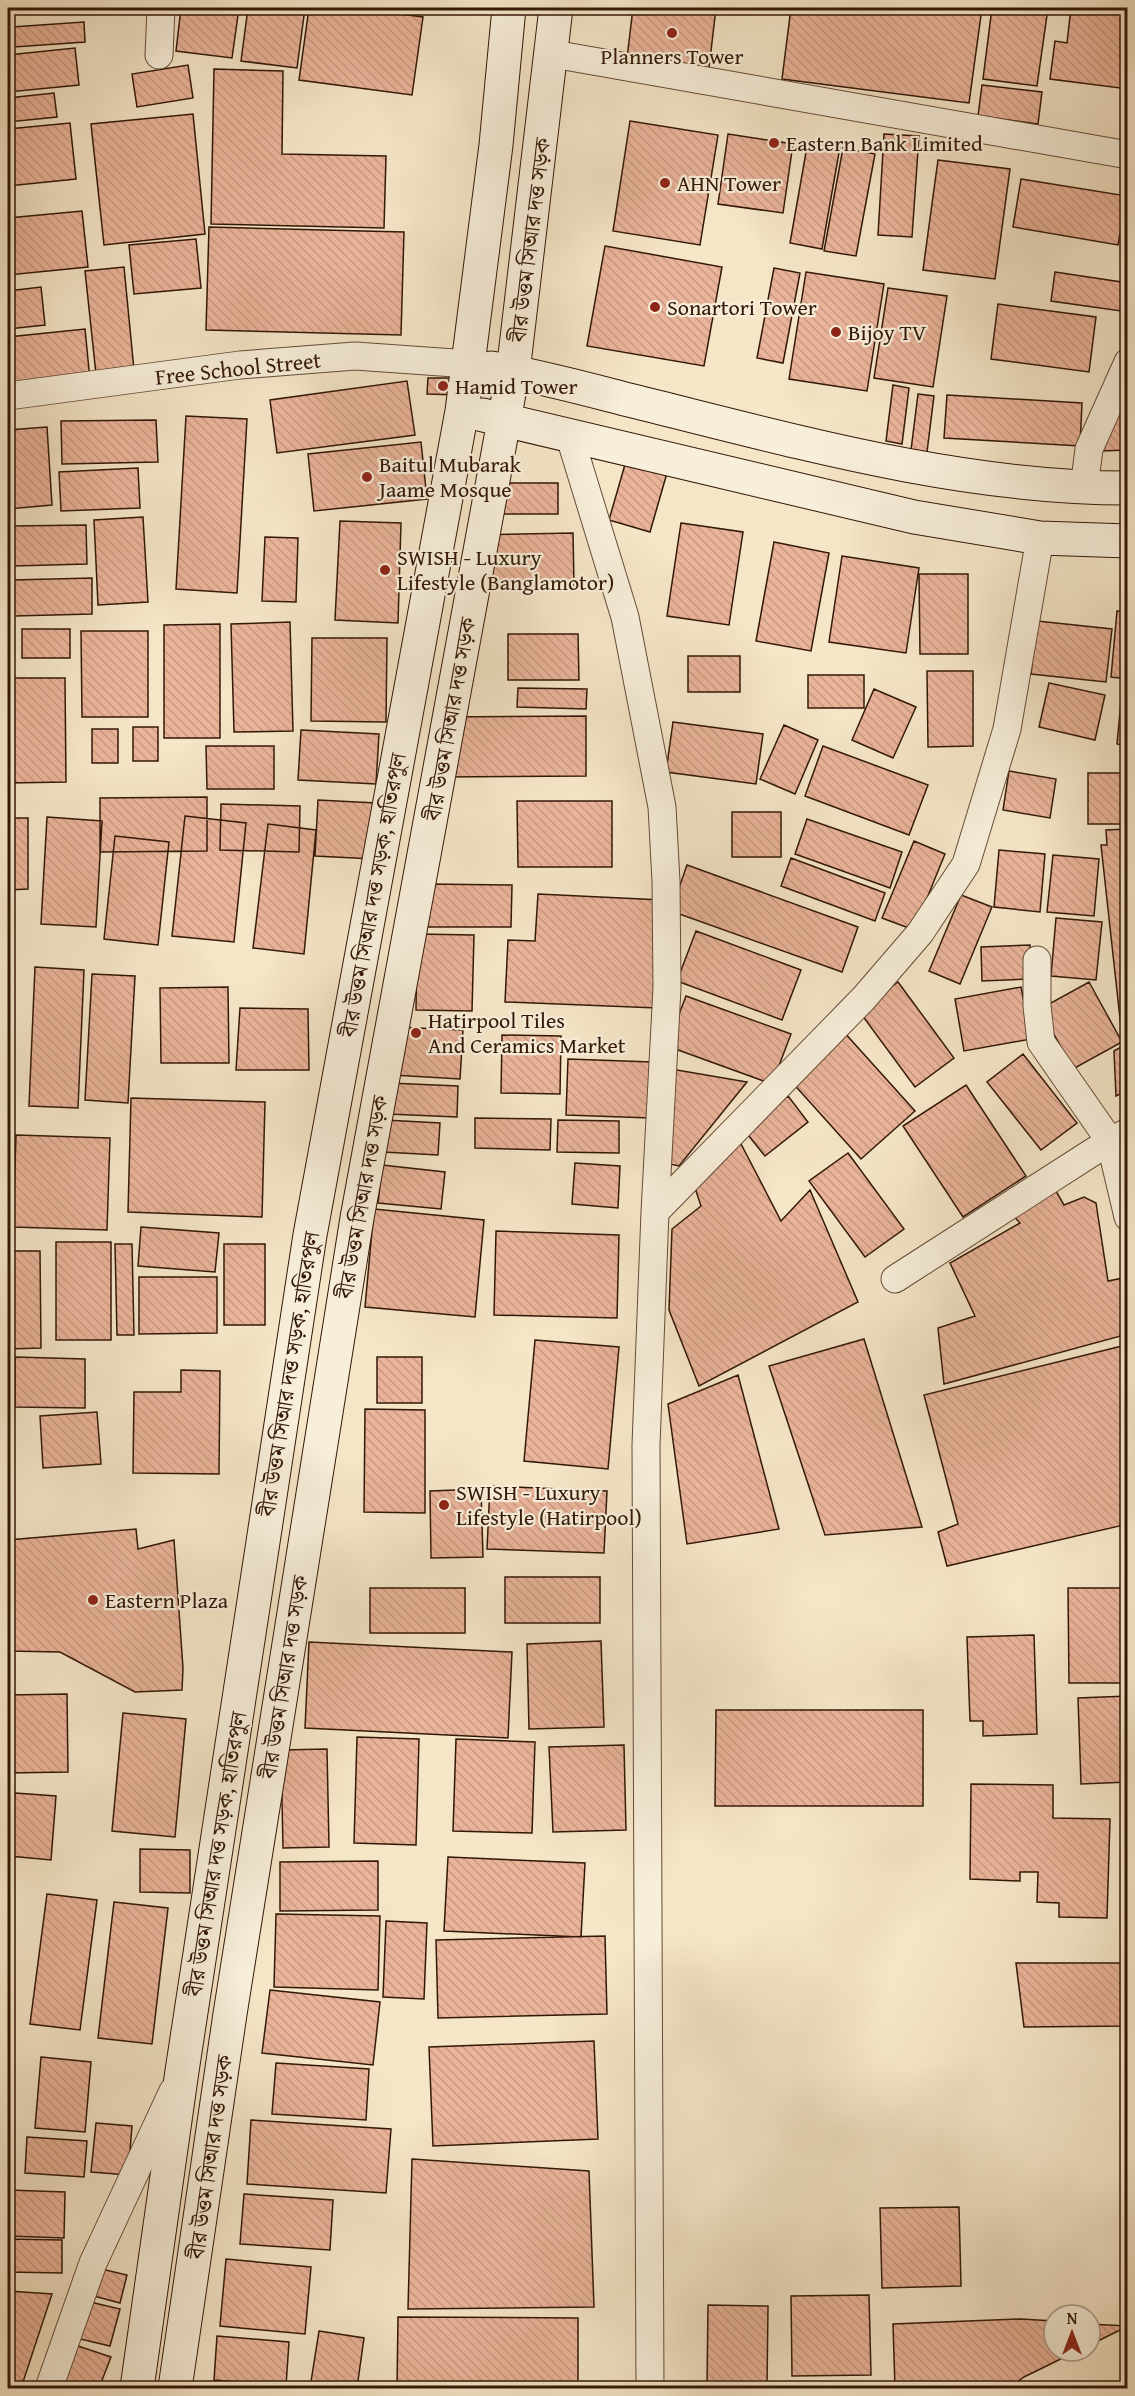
<svg xmlns="http://www.w3.org/2000/svg" width="1135" height="2396" font-family="'Gentium Book Plus','Noto Serif Bengali',serif">
  <defs>
    <pattern id="building-back-hatch" width="6" height="6" patternUnits="userSpaceOnUse" patternTransform="scale(1.5)"><rect width="6" height="6" fill="#eab49a"/><path d="M-1 5l2 2M0 0l6 6M5-1l2 2" fill="none" stroke="#c99a83"/></pattern>
  </defs>
  <rect width="100%" height="100%" fill="#f5e6c8"/>
  <filter id="stains"><feTurbulence type="fractalNoise" baseFrequency=".00333" numOctaves="4"/><feColorMatrix values="0 0 0 0 .2 0 0 0 0 .09 0 0 0 0 .02 0 0 0 .5 -.17"/></filter>
  <radialGradient id="worn" r=".72"><stop offset=".6" stop-color="#630" stop-opacity="0"/><stop offset="1" stop-color="#630" stop-opacity=".3"/></radialGradient>
  <path fill="url(#building-back-hatch)" stroke="#331707" stroke-width="1.5" d="M181 8H239L232 58 176 51Z
    M248 8H305L297 68 241 61Z
    M309 8H352L423 17 412 95 299 80Z
    M633 8H716L709 68 627 58Z
    M791 8H982L969 103 782 79Z
    M992 8H1048L1037 86 983 79Z
    M1071 8H1128V89L1050 79 1055 41 1067 43Z
    M84 22 85 42 14 47 12 27Z
    M75 48 79 85 8 92V55Z
    M188 65 193 98 137 107 132 74Z
    M214 69 283 71 282 154 386 156 384 228 211 224Z
    M982 85 1042 92 1038 124 978 116Z
    M54 93 57 117 8 122V98Z
    M193 114 205 234 104 245 91 124Z
    M630 121 718 135 700 245 613 231Z
    M70 123 76 179 8 186V129Z
    M728 134 793 144 783 213 718 204Z
    M884 134 919 136 912 237 878 235Z
    M808 141 840 147 822 249 790 243Z
    M843 148 875 154 856 256 824 251Z
    M938 160 1010 169 995 279 923 270Z
    M1021 179 1127 196 1118 245 1013 227Z
    M82 211 88 267 8 275V218Z
    M209 227 404 232 401 335 206 330Z
    M196 239 201 288 134 294 129 245Z
    M605 246 722 267 704 366 587 346Z
    M124 267 134 370 96 374 85 271Z
    M774 268 800 273 783 363 757 358Z
    M806 272 884 284 867 391 789 379Z
    M806 272 884 284 867 391 789 379Z
    M1055 272 1128 283V312L1051 301Z
    M41 287 45 325 8 329V291Z
    M888 288 947 296 933 387 874 378Z
    M998 304 1096 317 1089 372 991 359Z
    M85 329 90 380 8 389V337Z
    M428 378H459L458 395 427 394Z
    M407 381 415 435 277 453 270 400Z
    M893 385 909 388 902 444 886 441Z
    M1128 391V450L1101 451Z
    M918 394 934 396 927 452 911 450Z
    M947 395 1082 403 1080 446 944 438Z
    M186 416 247 419 237 593 176 589Z
    M156 420 158 462 62 464 61 421Z
    M47 427 52 505 8 509V430Z
    M421 442 427 499 314 511 308 454Z
    M626 461 667 473 650 532 609 520Z
    M138 468 140 508 61 511 59 472Z
    M481 483H558V514H481Z
    M143 517 148 602 98 605 94 520Z
    M340 521 401 523 398 623 335 620Z
    M681 523 743 532 729 625 667 616Z
    M86 525 87 564 13 566 12 526Z
    M573 533 574 585 473 587 472 535Z
    M265 537 298 538 296 602 262 601Z
    M774 542 829 553 811 651 756 641Z
    M842 556 919 568 906 653 829 642Z
    M919 574H968V654H920Z
    M92 578V614L14 616 13 580Z
    M1117 611 1128 612V679L1111 677Z
    M1037 621 1112 629 1106 682 1031 674Z
    M290 622 293 731 234 732 231 624Z
    M220 624V738H164V625Z
    M22 629H70V658H22Z
    M81 631H148V717H82Z
    M508 634H578L579 680H508Z
    M312 638H387L386 722 311 721Z
    M688 656H740V692H688Z
    M927 671H973V746L928 747Z
    M808 675H864V708H808Z
    M8 678H65L66 782 8 783Z
    M1123 680 1128 681V746L1117 744Z
    M1049 683 1105 695 1095 740 1039 727Z
    M518 688 587 689 586 709 517 707Z
    M874 689 916 707 893 758 852 740Z
    M586 716V776L441 777V717Z
    M673 722 763 734 756 784 666 772Z
    M784 725 818 740 795 794 760 779Z
    M133 727H158V761H133Z
    M92 729H118V763H92Z
    M301 730 379 734 376 784 298 780Z
    M206 746H274V789H207Z
    M823 746 928 785 909 835 805 796Z
    M1009 771 1056 779 1050 818 1003 810Z
    M1088 773H1128V824H1088Z
    M207 797V851L100 852V798Z
    M318 800 376 803 374 859 315 856Z
    M517 801H612V867H518Z
    M221 804 300 806 299 852 220 850Z
    M732 812H781V857H732Z
    M185 816 246 823 234 942 172 936Z
    M47 817 102 821 96 927 41 924Z
    M8 818H28V889L8 890Z
    M807 819 902 852 890 888 795 854Z
    M268 824 316 830 304 954 253 948Z
    M1128 829V1090L1116 1096 1114 1051 1123 1046 1101 845H1107L1106 830Z
    M115 836 169 842 158 945 104 939Z
    M914 841 945 854 914 930 882 918Z
    M999 850 1045 854 1040 912 994 907Z
    M1053 855 1099 859 1094 916 1047 912Z
    M791 858 885 893 875 921 781 886Z
    M687 865 858 927 842 972 671 911Z
    M426 884 512 885 511 927H426Z
    M538 894 662 900 657 1008 505 1002 508 940 535 941Z
    M961 895 992 907 960 984 929 971Z
    M1056 918 1102 922 1096 980 1051 976Z
    M696 931 801 970 782 1020 677 981Z
    M417 934 474 935 472 1011 416 1010Z
    M1030 945 1031 979 982 981 981 947Z
    M35 967 84 970 78 1108 29 1106Z
    M92 974 135 976 128 1103 85 1100Z
    M898 982 954 1058 915 1087 859 1011Z
    M1089 982 1122 1042 1073 1069 1040 1009Z
    M228 987 229 1063H161L160 988Z
    M1021 987 1031 1039 964 1051 955 999Z
    M686 996 791 1034 772 1084 667 1046Z
    M240 1008 308 1009 309 1070H236Z
    M395 1027 463 1030 460 1079 393 1075Z
    M843 1031 915 1111 861 1159 790 1080Z
    M502 1035 561 1036 560 1094 501 1093Z
    M1023 1054 1077 1123 1041 1150 987 1082Z
    M568 1059 652 1062 650 1118 566 1115Z
    M671 1069 747 1082 679 1166 665 1163Z
    M389 1083 458 1086 457 1117 388 1114Z
    M966 1085 1026 1176 963 1217 903 1126Z
    M788 1096 808 1122 765 1156 744 1130Z
    M131 1098 265 1102 262 1217 128 1212Z
    M475 1118 551 1119 550 1150 475 1148Z
    M385 1120 440 1123 438 1155 383 1152Z
    M558 1120 619 1121V1153L557 1152Z
    M16 1135 110 1138 107 1230 13 1227Z
    M740 1142 781 1221 810 1190 858 1302 699 1386 669 1310 672 1229 701 1206 695 1188Z
    M848 1153 904 1229 865 1257 809 1181Z
    M575 1163 620 1166 618 1208 572 1204Z
    M382 1165 445 1172 441 1209 378 1203Z
    M1053 1186 1064 1205 1084 1197 1096 1203 1108 1281 1128 1277V1334L944 1384 938 1328 975 1316 950 1263 1020 1223 1011 1213Z
    M374 1209 484 1220 475 1317 365 1307Z
    M141 1227 219 1233 215 1272 138 1266Z
    M496 1231 619 1235 617 1318 494 1315Z
    M56 1242H111V1340H56Z
    M115 1244H132L134 1335H117Z
    M224 1244H265V1325H224Z
    M8 1251H40L41 1348 8 1349Z
    M139 1277H217V1333L139 1334Z
    M864 1339 922 1527 825 1535 769 1366Z
    M535 1340 619 1347 608 1469 524 1461Z
    M1126 1345 1128 1524 947 1566 938 1532 958 1524 924 1395Z
    M15 1357 85 1359V1408L15 1407Z
    M377 1357H422V1403H377Z
    M181 1370 220 1371 219 1474 133 1473 134 1392H181Z
    M738 1375 779 1529 687 1544 668 1404Z
    M8 1408H9L11 1458H8Z
    M365 1409 425 1410V1513L364 1512Z
    M97 1412 101 1464 43 1468 40 1416Z
    M490 1486 607 1491 604 1553 487 1549Z
    M481 1489 483 1557 431 1558 430 1491Z
    M136 1529 138 1549 174 1540 183 1668 182 1690 135 1692 60 1652 8 1651V1540Z
    M505 1577H600V1623H505Z
    M370 1588H465V1633H370Z
    M1068 1588H1128V1683H1069Z
    M1034 1635 1037 1734 983 1736V1721H970L967 1637Z
    M601 1641 604 1727 529 1729 527 1644Z
    M309 1642 512 1652 508 1738 305 1728Z
    M67 1694 68 1772 8 1773V1695Z
    M1128 1696V1782L1081 1784 1078 1698Z
    M716 1710H923V1806H715Z
    M123 1713 186 1719 175 1837 112 1831Z
    M357 1737 419 1739 416 1845 354 1843Z
    M456 1739 535 1742 532 1833 453 1831Z
    M624 1745 626 1830 553 1832 549 1747Z
    M327 1749 329 1847 283 1848 281 1750Z
    M971 1784 1053 1785V1818L1110 1819 1107 1918 1059 1917V1903L1037 1902 1038 1872H1020V1881L970 1879Z
    M15 1793 56 1796 51 1860 9 1856Z
    M140 1849 190 1850V1893L140 1892Z
    M448 1857 585 1863 581 1937 444 1931Z
    M378 1861V1910L280 1911V1862Z
    M47 1894 97 1900 80 2030 30 2024Z
    M114 1902 168 1908 152 2044 98 2038Z
    M276 1914 380 1916 378 1990 274 1987Z
    M386 1921 427 1923 424 1999 383 1997Z
    M605 1936 607 2014 438 2018 436 1940Z
    M1016 1963H1128V2026L1024 2027Z
    M270 1990 380 2002 373 2065 262 2053Z
    M594 2041 598 2139 433 2146 429 2047Z
    M41 2057 91 2062 85 2132 35 2128Z
    M276 2063 369 2069 366 2120 272 2114Z
    M8 2078H11L8 2137Z
    M251 2120 391 2129 386 2193 247 2184Z
    M96 2123 132 2126 128 2175 91 2172Z
    M27 2137 87 2141 84 2177 25 2173Z
    M412 2159 589 2171 594 2307 408 2309Z
    M8 2190 65 2192 64 2238 8 2236Z
    M244 2194 333 2200 330 2250 240 2244Z
    M959 2207 961 2286 882 2288 880 2208Z
    M8 2239 62 2240V2273L8 2272Z
    M226 2259 311 2267 305 2334 220 2326Z
    M97 2268 127 2275 120 2303 90 2295Z
    M8 2291 52 2294 22 2385H8Z
    M869 2295 871 2375 792 2376 791 2296Z
    M86 2301 120 2309 110 2346 76 2338Z
    M708 2305 768 2306 767 2388H707Z
    M398 2317 578 2318V2388H397Z
    M1021 2319 1054 2321V2351H1077L1024 2377 1009 2388H895L893 2324Z
    M1090 2324 1128 2326 1090 2345Z
    M319 2331 364 2338 357 2388H310Z
    M217 2336 289 2342 286 2386 214 2380Z
    M78 2346 111 2357 99 2388H63Z"/>
  <g fill="none" stroke-linecap="round" stroke-linejoin="round">
    <defs>
      <path id="street" d="M553 54 1128 155
        M159 55 161 8
        M8 396 240 365 355 356 469 364
        M569 434 625 617 662 807 666 881 667 988 655 1212 646 1445 650 2388
        M1084 488 1089 449 1128 362
        M1128 1132 1110 1141 1128 1217
        M655 1212 864 998 920 933 966 864 1007 729 1040 538
        M895 1279 1110 1141 1041 1042 1037 1006V960
        M49 2388 93 2263 173 2091"/>
      <path id="secondary" d="M491 368C539 376 586 389 633 401 795 441 959 488 1128 488
        M483 415 914 517 1040 538 1128 541
        M137 2388 182 2071 310 1235 462 411 496 145 509 8
        M175 2388 230 2014 357 1218 513 372 556 8"/>
    </defs>
    <use href="#street" stroke="#644b37" stroke-width="29"/>
    <use href="#secondary" stroke="#331707" stroke-width="35"/>
    <use href="#street" stroke="#f8efdb" stroke-width="27"/>
    <use href="#secondary" stroke="#f8efdb" stroke-width="33"/>
  </g>
  <g fill="#8f2418" stroke="#f8efdb" stroke-width="2">
    <circle cx="672" cy="33" r="6"/>
    <circle cx="774" cy="143" r="6"/>
    <circle cx="665" cy="183" r="6"/>
    <circle cx="655" cy="307" r="6"/>
    <circle cx="836" cy="332" r="6"/>
    <circle cx="443" cy="386" r="6"/>
    <circle cx="367" cy="477" r="6"/>
    <circle cx="385" cy="570" r="6"/>
    <circle cx="416" cy="1033" r="6"/>
    <circle cx="444" cy="1505" r="6"/>
    <circle cx="93" cy="1600" r="6"/>
  </g>
  <g text-anchor="middle" stroke-width="4.5" stroke-linejoin="round" paint-order="stroke">
    <g font-size="22" fill="#331707" stroke="#f8efdb" text-anchor="start">
      <text x="672" y="64" text-anchor="middle">Planners Tower</text>
      <text x="786" y="151">Eastern Bank Limited</text>
      <text x="677" y="191">AHN Tower</text>
      <text x="667" y="315">Sonartori Tower</text>
      <text x="848" y="340">Bijoy TV</text>
      <text x="455" y="394">Hamid Tower</text>
      <text x="379" y="472">Baitul Mubarak<tspan x="379" dy="25">Jaame Mosque</tspan></text>
      <text x="397" y="565">SWISH - Luxury<tspan x="397" dy="25">Lifestyle (Banglamotor)</tspan></text>
      <text x="428" y="1028">Hatirpool Tiles<tspan x="428" dy="25">And Ceramics Market</tspan></text>
      <text x="456" y="1500">SWISH - Luxury<tspan x="456" dy="25">Lifestyle (Hatirpool)</tspan></text>
      <text x="105" y="1608">Eastern Plaza</text>
    </g>
    <g font-size="22" fill="#331707" stroke="#f8efdb">
      <text transform="translate(530 240) rotate(-83)" y="8">বীর উত্তম সিআর দত্ত সড়ক</text>
      <text transform="translate(238 368) rotate(-6)" y="8">Free School Street</text>
      <text transform="translate(450 719) rotate(-80)" y="8">বীর উত্তম সিআর দত্ত সড়ক</text>
      <text transform="translate(373 895) rotate(-80)" y="8">বীর উত্তম সিআর দত্ত সড়ক, হাতিরপুল</text>
      <text transform="translate(362 1197) rotate(-80)" y="8">বীর উত্তম সিআর দত্ত সড়ক</text>
      <text transform="translate(289 1374) rotate(-81)" y="8">বীর উত্তম সিআর দত্ত সড়ক, হাতিরপুল</text>
      <text transform="translate(284 1677) rotate(-81)" y="8">বীর উত্তম সিআর দত্ত সড়ক</text>
      <text transform="translate(216 1854) rotate(-81)" y="8">বীর উত্তম সিআর দত্ত সড়ক, হাতিরপুল</text>
      <text transform="translate(210 2157) rotate(-82)" y="8">বীর উত্তম সিআর দত্ত সড়ক</text>
    </g>
  </g>
  <rect width="1135" height="2396" fill="none" stroke="#f5e6c8" stroke-width="30"/>
  <rect x="9" y="9" width="1117" height="2378" fill="none" stroke="#331707" stroke-width="3"/>
  <rect x="15" y="15" width="1105" height="2366" fill="none" stroke="#331707" stroke-width="1.5"/>
  <g transform="translate(1072 2333)"><circle r="28" fill="#f8efdb" stroke="#a99986" stroke-width="1.5"/>
  <path d="M0-4.5L10 22L0 15L-10 22Z" fill="#8f2418"/>
  <text y="-9" font-size="16" font-weight="bold" text-anchor="middle" fill="#331707">N</text>
  </g>
  <rect width="100%" height="100%" filter="url(#stains)"/>
  <rect width="100%" height="100%" fill="url(#worn)"/>
</svg>
